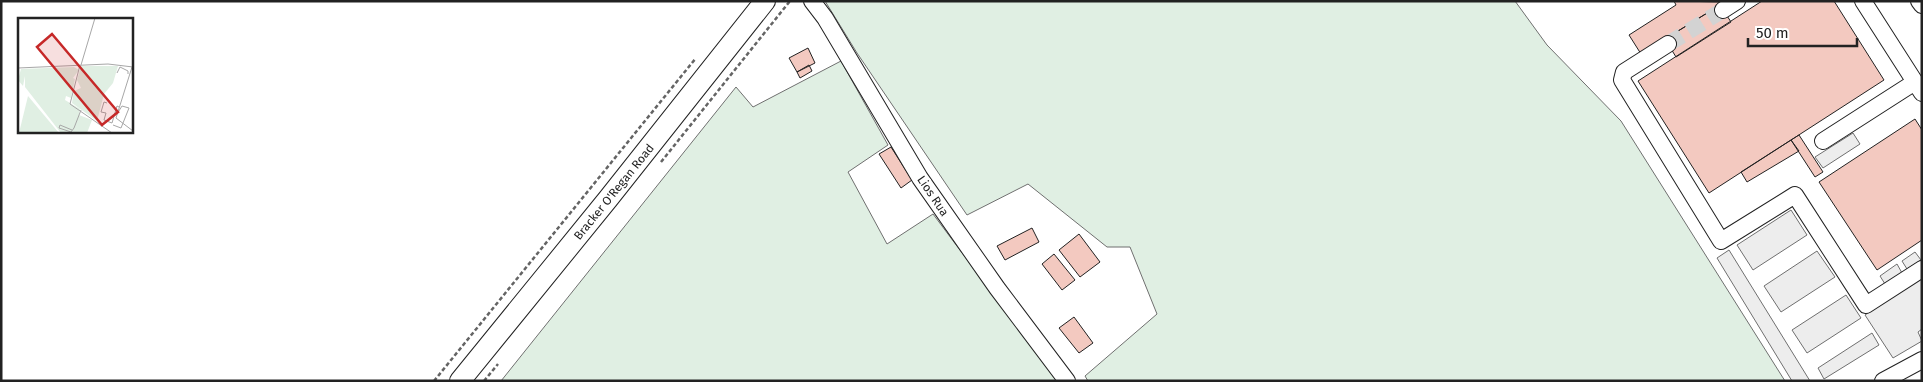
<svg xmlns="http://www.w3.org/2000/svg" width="1923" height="382" font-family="'Fira Sans',sans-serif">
  <rect width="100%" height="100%" fill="#fff"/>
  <path fill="#e0efe3" stroke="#6f6f6f" d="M825 1H1515L1547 45 1621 121 1785 381H1088L1085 376 1157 314 1130 247H1107L1028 184 967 215 857 53Z
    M841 61 888 145 848 172 887 244 933 214 1058 381H501L736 87 753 107Z"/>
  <path fill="#ededed" stroke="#6f6f6f" d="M1853 133 1860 144 1823 168 1815 157Z
    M1791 210 1807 235 1753 270 1737 245Z
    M1729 250 1810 381H1792L1717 258Z
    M1817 251 1835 277 1781 312 1764 286Z
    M1915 252 1921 260 1907 269 1902 261Z
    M1897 264 1902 273 1885 284 1880 276Z
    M1922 277V329L1918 332 1922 341 1893 358 1865 315Z
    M1846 295 1861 318 1807 353 1792 330Z
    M1872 333 1879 345 1824 379 1818 368Z"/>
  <path fill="#f3c9c0" stroke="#222" d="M1674 1 1725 2 1641 54 1629 35 1676 5Z
    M1762 1H1834L1884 80 1709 193 1638 81Z
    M1720 5 1731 22 1676 57 1665 39Z
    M808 48 815 63 797 72 789 58Z
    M809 65 812 71 800 78 797 72Z
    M1915 119 1922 130V240L1877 270 1819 182Z
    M1799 135 1823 172 1815 177 1791 140Z
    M1791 140 1799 151 1747 182 1741 172Z
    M891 147 912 180 901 188 879 154Z
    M1032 228 1039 242 1005 260 997 246Z
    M1079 234 1100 262 1080 277 1059 250Z
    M1054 254 1075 280 1062 290 1042 264Z
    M1074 317 1093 343 1079 353 1059 328Z"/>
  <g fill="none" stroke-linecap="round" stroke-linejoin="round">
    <path stroke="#d3d3d3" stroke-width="16" stroke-dasharray="16 8" stroke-linecap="butt" d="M1668 44 1723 10"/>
    <defs>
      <path id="minor" d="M812 1 825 18 920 178 997 288 1067 381
        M1863 1 1922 93
        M1919 1 1922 5
        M1723 10 1737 1
        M1668 44 1624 72 1622 80 1721 241 1795 195 1866 305 1922 269
        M1823 141 1915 82
        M1883 381 1922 360"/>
      <path id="major" d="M460 381 608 199 765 1"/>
    </defs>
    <use href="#minor" stroke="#222" stroke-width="18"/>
    <use href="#major" stroke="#222" stroke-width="22"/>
    <path stroke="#646464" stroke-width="2.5" stroke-dasharray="4 2.5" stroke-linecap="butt" d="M661 162 790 1
      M434 381 696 58
      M484 381 498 364"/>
    <use href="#minor" stroke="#fff" stroke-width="16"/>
    <use href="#major" stroke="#fff" stroke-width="20"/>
  </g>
  <g text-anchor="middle" stroke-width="4" stroke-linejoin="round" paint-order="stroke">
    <g font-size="12" fill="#222" stroke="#fff">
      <text transform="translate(614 192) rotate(-51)" y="4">Bracker O'Regan Road</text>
      <text transform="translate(933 196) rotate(56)" y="4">Lios Rua</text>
    </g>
  </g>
  <g transform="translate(18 18)">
    <rect width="115" height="115" fill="#fff"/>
    <path d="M63 48H100L95 65 86 76 79 103 54 85 56 73 63 70 59 62ZM56 49 61 52 55 60 57 61 53 80 48 78 47 82 62 91 61 97 74 102 69 115H43L7 69V58L5 68 0 62 3 51ZM10 78 41 115H1Z" fill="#e0efe3"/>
    <path fill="none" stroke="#a7a7a7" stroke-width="1" d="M62 47 52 86 94 115M63 47 77 0M114 49 98 100 115 113M0 50 90 46 115 49M99 55 102 49 110 53V56M89 85 86 84 83 94 88 95 86 102 94 105 99 88 101 89M95 107 103 110 111 90 104 88 99 96M54 112 42 107 41 110 53 114 56 110 63 92"/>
    <path fill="#c62828" fill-opacity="0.15" stroke="#c62828" stroke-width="2.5" d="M34 16 100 94 84 107 19 29Z"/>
    <rect width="115" height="115" fill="none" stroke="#222" stroke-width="2.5"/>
  </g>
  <rect width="1923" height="382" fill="none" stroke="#222222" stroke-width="5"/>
  <path d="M1748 38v8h109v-8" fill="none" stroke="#222222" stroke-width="2.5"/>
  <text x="1756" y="38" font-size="15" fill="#222222" stroke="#ffffff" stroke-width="4" paint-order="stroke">50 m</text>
</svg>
